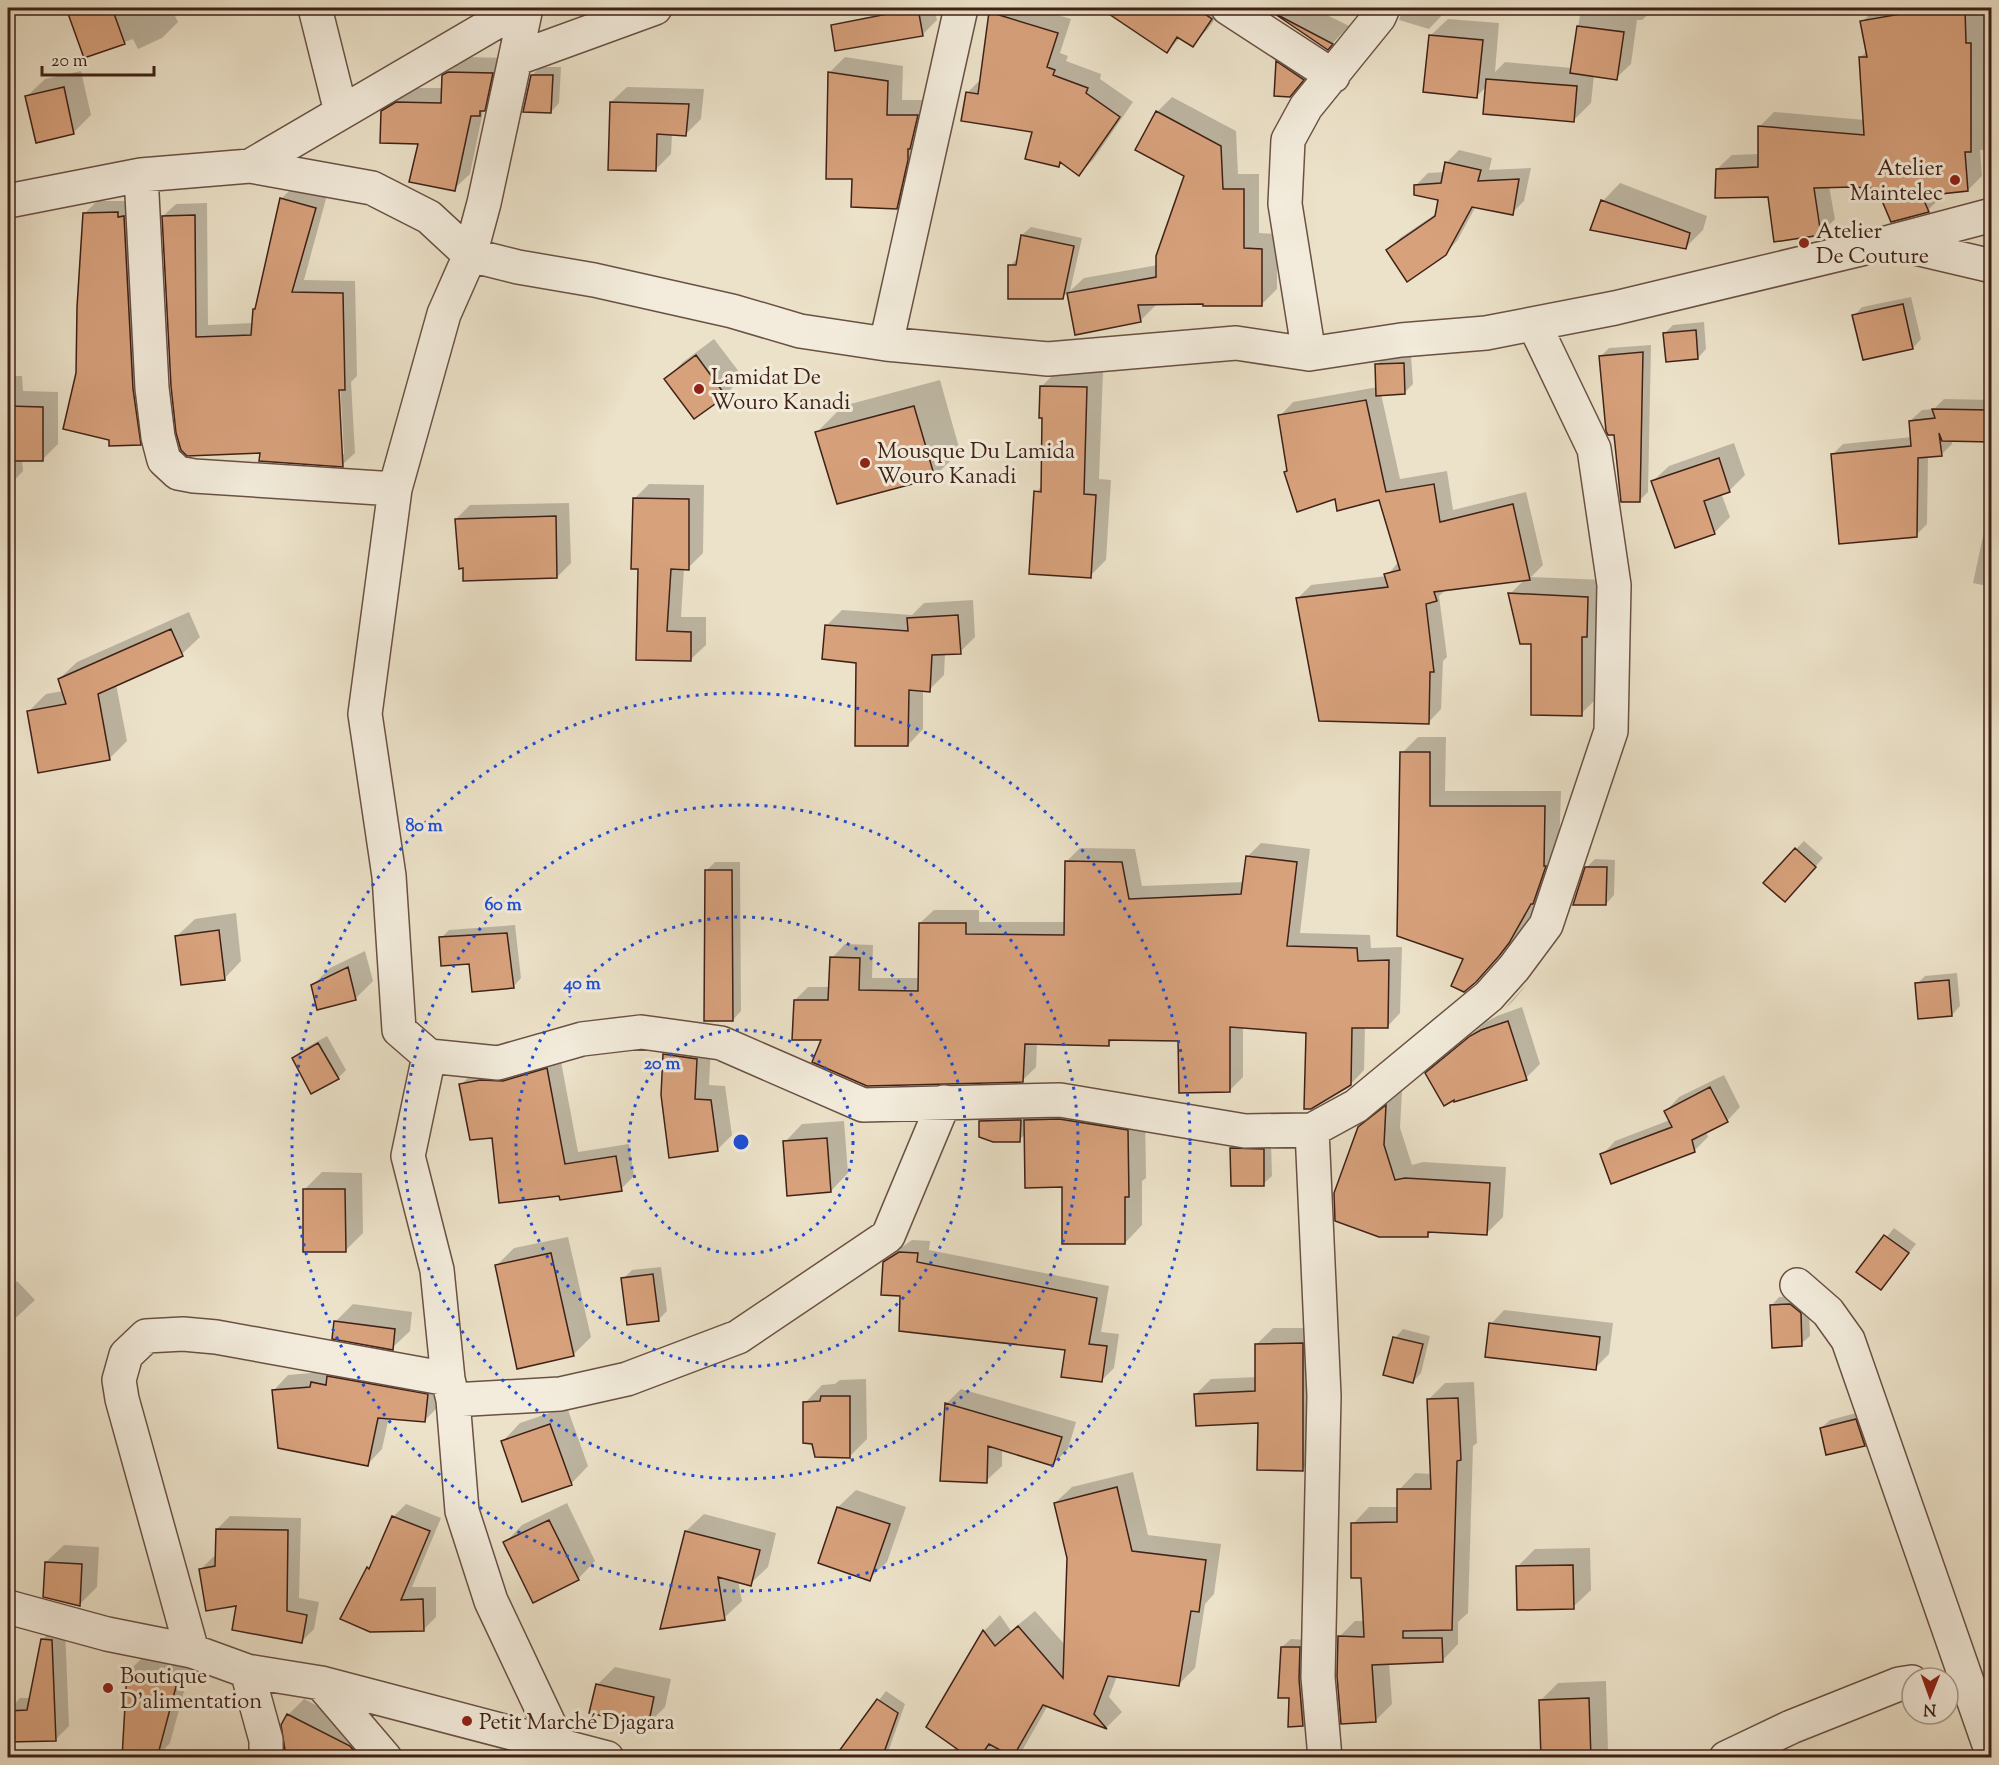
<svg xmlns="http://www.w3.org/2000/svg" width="1999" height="1765" font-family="'Sorts Mill Goudy',serif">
  <rect width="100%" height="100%" fill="#ece2c9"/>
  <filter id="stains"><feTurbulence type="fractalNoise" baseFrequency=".00333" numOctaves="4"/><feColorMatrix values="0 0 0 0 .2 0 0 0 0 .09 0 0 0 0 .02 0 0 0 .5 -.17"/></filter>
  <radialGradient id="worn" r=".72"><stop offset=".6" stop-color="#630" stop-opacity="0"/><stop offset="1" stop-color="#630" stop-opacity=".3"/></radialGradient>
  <path fill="#0003" fill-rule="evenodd" d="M68 8H171L178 22 162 38 138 49 133 39 85 56Z
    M866 8H934L937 20 922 35 884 41 878 9Z
    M996 8H1034L1071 19 1060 53 1068 56 1066 61 1101 74 1100 79 1133 102 1093 160 1079 174 1062 162 1058 165 1033 131 967 93 981 79 991 12Z
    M1109 8H1223L1208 29 1192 45 1181 37 1167 51 1107 11Z
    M1278 8H1313L1349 26 1328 48 1274 12Z
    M1403 8H1447L1446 11 1429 29 1399 20Z
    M1581 8H1655L1642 20H1637L1631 64 1616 78 1594 75 1591 103 1574 120 1487 86 1477 96 1430 36 1448 19 1499 23 1495 72 1505 62 1572 68Z
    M1876 8H1992V149L1980 150 1982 176 1968 190 1941 192 1942 196 1928 210 1892 221 1878 188 1829 186 1835 219 1821 233 1776 240 1769 195 1717 169 1732 155 1759 154 1760 126 1774 112 1865 120 1860 58 1868 50 1862 22Z
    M1294 45 1307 78 1289 96 1277 62Z
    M465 57 507 58 495 99 483 111 470 174 454 189 419 142 382 112 398 96 412 88H443V76Z
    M845 57 903 66 902 100H933L912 192 896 208 854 178 829 73Z
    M541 67H561L559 103 551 112 532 75Z
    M81 71 91 115 73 133 27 96 45 79Z
    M627 87 704 89 701 119 685 135 672 134 671 154 656 169 611 102Z
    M1172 97 1236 131 1238 174H1259V233L1277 234V289L1261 305 1205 302 1155 303 1156 305 1140 321 1076 333 1068 292 1062 297 1010 266 1018 257 1022 235 1031 227 1082 238 1070 291 1084 278 1158 265 1186 175 1157 112Z
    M1459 150 1492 158 1489 170 1531 168 1524 201 1512 213 1476 206 1457 241 1445 254 1388 250 1400 238 1437 213 1439 199 1416 185 1428 173 1445 172 1447 162Z
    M1620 183 1707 216 1703 230 1685 248 1603 201Z
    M294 186 327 195 304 280 355 281 357 376 351 382 355 453 342 465 262 452 191 455 163 216 176 204 207 203 208 325 253 323 282 198ZM337 382H340L344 454H341Z
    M97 201H130L152 431 140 443 110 438 77 373 84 214Z
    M1911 297 1921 339 1913 348 1854 316 1862 307Z
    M1704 322 1706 349 1698 358 1665 333 1673 325Z
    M714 339 743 377 725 395 695 417 666 379 683 362Z
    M1651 345 1648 492 1640 500 1615 434 1600 357 1609 348Z
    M1411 355 1413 384 1405 392 1381 394 1400 479 1447 471 1453 510 1526 492 1543 565 1531 577 1605 580 1598 697 1581 714 1533 643 1510 594 1525 579 1447 589 1439 596 1447 657 1443 661 1441 709 1428 723 1298 598 1311 585 1387 576 1399 561 1381 498 1336 497 1288 470 1280 416 1293 402 1378 387 1377 365 1385 356Z
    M1058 370 1103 372 1099 479 1111 480 1106 560 1090 576 1036 492 1043 485 1042 386Z
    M8 376H22L23 391 58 392V444L42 460H22L23 471 8 487Z
    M940 380 960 451 934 477 817 432 843 406Z
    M1944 399 1992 400V441L1952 440V444L1941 455 1928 456 1927 524 1916 535 1832 455 1843 444 1912 437 1910 421 1922 410 1934 409Z
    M1734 443 1745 475 1729 491 1721 493 1730 517 1714 533 1653 481 1669 466Z
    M649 484 704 485 703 553 688 568H684L681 617H706V645L691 659 638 658 639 568 634 499Z
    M569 503 571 563 557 577 464 567 456 519 470 505Z
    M1992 521V587L1973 583 1985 527Z
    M973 600 975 637 960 652 945 653 944 675 929 690H923V729L908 745 857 661 827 625 842 610 912 615 924 603Z
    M189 612 200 637 182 654 116 684 127 741 109 759 29 711 46 694 63 691 59 679 77 662Z
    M1418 737H1446L1445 791H1561L1559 851 1544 892 1525 925 1515 938 1475 981 1465 959 1402 753Z
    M1804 841 1823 858 1793 892 1796 849Z
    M1261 843 1310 849 1300 933 1370 935 1371 948 1402 947 1400 1013 1387 1027 1365 1026 1364 1070 1351 1084 1308 1032 1243 1026V1077L1230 1090 1180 1040 1114 1039 1108 1044 1037 1043 1036 1067 1022 1081 823 1039 795 1000 808 987H830L832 958 845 944 873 945 872 978H920V923L934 910H979V922H1066L1067 861 1080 848 1135 849 1142 886 1244 882 1247 857Z
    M1595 859 1615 860 1614 895 1606 904 1586 868Z
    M715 862H740L741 1011 733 1020 707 870Z
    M236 913 241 961 224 979 177 936 195 919Z
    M515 925 521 978 513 987 470 962 441 938 449 930Z
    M365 951 373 981 355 999 312 986 330 968Z
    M1957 973 1960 1006 1952 1015 1917 984 1925 976Z
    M1527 984 1513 1001 1504 1009 1523 988Z
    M1522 1007 1540 1064 1526 1078 1427 1073 1486 1022 1497 1016Z
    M327 1036 346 1070 338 1078 293 1058 302 1050Z
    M679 1040 711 1045 709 1085 725 1086 732 1135 717 1150 665 1055Z
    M560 1056 578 1152 629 1144 634 1176 621 1189 561 1195 493 1136 461 1085 474 1071Z
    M1724 1075 1740 1107 1727 1121 1706 1131 1708 1137 1694 1151 1602 1155 1615 1141 1670 1120 1666 1111 1679 1097Z
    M1402 1091 1400 1128 1412 1165 1423 1162 1506 1167 1503 1217 1486 1234 1432 1231 1428 1235 1359 1127 1376 1110Z
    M998 1104 1145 1113 1146 1178 1142 1181V1225L1125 1243 1063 1186 1026 1134 1019 1140 980 1121Z
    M844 1121 848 1173 831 1191 785 1142 802 1124Z
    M1240 1140 1271 1142 1272 1176 1263 1184 1232 1148Z
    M322 1172 362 1173 363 1233 345 1251 304 1190Z
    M1894 1228 1916 1244 1881 1288 1859 1271Z
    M568 1237 591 1337 573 1355 496 1266 514 1248Z
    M912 1240 930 1241 929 1250 1109 1286 1101 1332 1119 1334 1114 1368 1101 1381 1066 1349 902 1295 885 1262 898 1250Z
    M661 1267 667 1311 658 1320 623 1279 632 1270Z
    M17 1281 35 1300 8 1325V1290Z
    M1799 1296 1809 1305 1810 1336 1801 1344 1771 1306 1779 1297Z
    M353 1304 412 1312 410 1331 392 1348 335 1322Z
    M1504 1310 1613 1323 1609 1354 1595 1368 1491 1324Z
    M1273 1328H1318V1453L1302 1469 1260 1422 1195 1395 1211 1379 1257 1377V1344Z
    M1403 1329 1430 1336 1421 1373 1413 1382 1395 1338Z
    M323 1372 442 1380 440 1405 425 1420 389 1417 382 1449 367 1465 273 1391 288 1375Z
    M866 1379 867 1439 850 1456 805 1403 822 1385 835 1384 840 1380Z
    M1474 1382 1477 1443 1473 1446 1468 1613 1458 1622V1644L1442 1661 1389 1663 1392 1704 1375 1721 1339 1637 1355 1621H1364L1363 1577 1353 1524 1369 1507H1399V1490L1415 1473 1432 1474 1428 1400 1445 1383Z
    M961 1389 1076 1422 1068 1449 1053 1464 1002 1449V1466L986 1481 946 1404Z
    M567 1407 588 1466 571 1484 503 1441 520 1423Z
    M1864 1411 1873 1436 1864 1444 1821 1428 1830 1420Z
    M1133 1472 1148 1535 1221 1544 1214 1594 1205 1604 1195 1668 1179 1684 1117 1676 1109 1697 1122 1712 1107 1727 1048 1705 1018 1758H953L955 1745 928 1726 984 1631 1000 1615 1011 1631 1035 1611 1066 1646 1069 1558 1055 1503 1072 1487Z
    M856 1490 906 1507 887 1562 869 1579 838 1507Z
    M567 1503 595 1561 578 1579 505 1543 522 1525Z
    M406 1504 441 1518 412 1587H436V1617L423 1630 368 1568 373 1563 393 1517Z
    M704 1514 776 1533 768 1567 750 1584 738 1581 742 1601 724 1618 686 1531Z
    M230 1516 301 1518 299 1598 319 1602 314 1629 301 1642 238 1604 200 1570 213 1557 217 1556V1529Z
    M64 1545 99 1547 97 1587 79 1605 46 1562Z
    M1590 1548 1591 1590 1573 1607 1518 1566 1535 1549Z
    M56 1626 65 1627 69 1726 56 1739 9 1741 8 1711 20 1698H31L43 1639Z
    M1291 1639 1308 1640 1311 1716 1303 1724 1290 1697 1282 1647Z
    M143 1657 190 1669 170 1743 156 1758 124 1756 129 1671Z
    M615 1667 671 1679 665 1707 647 1725 597 1685Z
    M1606 1681 1608 1750 1600 1758H1543L1541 1700 1558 1683Z
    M886 1691 905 1704 886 1758H842L849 1739Z
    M304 1699 366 1731 390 1758H303L288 1715Z"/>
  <path fill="#d7a17c" stroke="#3f2117" stroke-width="1.5" d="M66 8H112L125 44 84 58Z
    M918 8 923 36 835 51 831 25Z
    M1100 8H1196L1212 19 1193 47 1177 37 1167 53Z
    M1935 8H1965L1966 43H1971V152H1965L1968 191 1922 196 1929 212 1891 222 1877 189 1854 187 1814 188 1821 235 1774 242 1768 197 1715 198 1716 169 1758 167V126L1864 135 1859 57H1867L1860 21Z
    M989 12 1058 33 1047 67 1055 70 1053 75 1088 88 1086 93 1120 117 1079 176 1060 162 1059 167 1025 159 1032 132 961 121 966 92 978 94Z
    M1272 12 1333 44 1328 50Z
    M1577 26 1624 32 1617 80 1570 73Z
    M1429 35 1483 40 1477 98 1423 92Z
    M1276 61 1304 80 1290 97 1274 96Z
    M448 72 493 73 485 111H480V116H471L455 191 409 182 418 144 380 143 381 111 396 102 441 103 442 75Z
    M828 72 888 81 887 115H918L910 149H908V160L897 209 851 207 852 179H826Z
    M531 75H553L551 113 523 112Z
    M1486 79 1577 86 1574 122 1483 114Z
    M64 87 74 134 36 143 25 96Z
    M610 102 689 104 686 136 657 134 656 171 608 170Z
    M1156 111 1221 146 1223 189H1244V248L1262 249V306H1203V304L1138 305 1141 322 1075 335 1067 293 1156 277V256L1184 176 1135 150Z
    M1445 162 1481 170 1478 181 1519 179 1513 215 1472 207 1446 255 1407 282 1386 250 1435 216 1438 200 1414 195V185L1441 183Z
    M280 198 316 208 292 292 343 293 345 390H339L343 467 259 461 260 453 187 456 181 450 176 433 171 386 162 216 195 215 196 337 251 335 253 309H255Z
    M1601 200 1690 233 1686 249 1590 230Z
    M118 212V217L124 216 133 389 141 445 109 446V440L63 429 76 373 77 307 83 213Z
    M1021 235 1074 246 1063 299H1008V265H1016Z
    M1903 304 1913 349 1863 360 1852 315Z
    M1696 330 1698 359 1666 362 1663 333Z
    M1643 352 1640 502H1621L1614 435H1608L1606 431 1599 356Z
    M696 355 726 396 694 419 664 379Z
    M1404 363 1405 394 1376 396 1375 364Z
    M1040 386 1087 387 1084 494 1096 495 1091 578 1029 574 1034 491 1041 492 1042 418H1039Z
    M1366 400 1386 492 1434 484 1440 522 1513 504 1530 580 1434 592 1437 601 1426 604 1434 672H1430L1429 724 1319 721 1296 598 1388 587 1384 574 1400 570 1379 500 1337 511 1335 499 1297 512 1284 472 1287 471 1278 415Z
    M8 406 43 407V461H8Z
    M914 406 935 478 837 504 815 432Z
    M1932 409 1992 410V442L1942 441 1939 433 1942 456 1918 458 1917 537 1839 544 1831 454 1911 446 1909 421 1935 418Z
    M1719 458 1730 492 1704 501 1715 534 1675 548 1651 481Z
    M633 498 689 499V570L671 569 667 631 691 632V661L636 660 638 569H631Z
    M556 516 557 578 463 581V568L459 569 455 519Z
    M1508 593 1588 597 1587 637H1582V716L1531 715V644H1520Z
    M958 615 961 654 932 655 930 692 909 690 908 746H855L856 663 822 659 825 625 908 631 907 618Z
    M171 629 183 656 98 694 110 760 38 773 27 711 66 704 58 679Z
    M1400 752H1430V806H1545L1544 866H1546L1533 904H1531L1509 943 1499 956 1476 982 1464 992 1451 986 1463 959 1397 936Z
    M1795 848 1816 867 1785 902 1763 883Z
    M1246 856 1297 862 1287 946 1357 948 1358 961 1389 960 1388 1028H1352L1351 1085 1311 1109H1304L1306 1033 1230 1027V1092L1179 1093 1178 1041 1109 1040V1046L1025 1044 1023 1082 867 1086 812 1062 821 1040H792L794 1000H828L830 957 860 958 859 990 918 991 919 923H966V934L1064 935 1065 861 1122 862 1129 899 1241 894Z
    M1585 867H1607L1606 905H1573Z
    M705 870H732L733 1021H704Z
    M219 930 225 980 181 985 175 936Z
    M507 933 514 988 472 992 469 964 441 966 439 937Z
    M348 967 356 1000 317 1010 311 985Z
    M1949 980 1952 1016 1918 1019 1915 983Z
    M1508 1021 1527 1080 1454 1102V1100L1444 1106 1425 1073 1470 1036 1481 1030Z
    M318 1043 339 1079 311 1094 292 1058Z
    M663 1054 697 1059 695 1099 711 1100 718 1151 669 1158 661 1095Z
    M547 1068 565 1164 616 1156 622 1191 560 1200 559 1196 499 1203 492 1138 470 1140 459 1084 480 1080 503 1081Z
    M1710 1087 1728 1122 1692 1140 1695 1152 1611 1184 1600 1154 1672 1127 1664 1111Z
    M1386 1105 1384 1145 1395 1180 1405 1178 1490 1183 1487 1235 1428 1232V1237H1379L1335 1221 1334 1193 1358 1127Z
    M1059 1119 1128 1130 1129 1197H1125V1244H1062V1187L1025 1188 1024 1120Z
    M1021 1120 1020 1142H993L979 1137V1121Z
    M827 1138 831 1192 787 1196 783 1141Z
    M1230 1148 1264 1149V1186H1231Z
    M303 1189H345L346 1252H303Z
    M1884 1235 1909 1253 1881 1290 1856 1272Z
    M899 1252 918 1253 917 1262 1097 1298 1089 1344 1107 1346 1102 1382 1061 1377 1065 1350 899 1331 900 1296 881 1295 883 1262Z
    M551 1253 574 1356 517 1369 495 1265Z
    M653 1274 659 1321 627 1325 621 1278Z
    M1790 1304 1801 1313 1802 1346 1772 1348 1770 1305Z
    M334 1321 395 1329 393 1350 332 1339Z
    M1489 1323 1600 1337 1596 1370 1485 1357Z
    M1393 1337 1423 1344 1413 1383 1383 1375Z
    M1303 1343V1471L1257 1470 1258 1423 1196 1426 1194 1394 1255 1391V1344Z
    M327 1376 428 1394 425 1422 378 1418 368 1466 278 1448 272 1390 310 1387 311 1382 326 1385Z
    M821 1396H850V1458L815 1457 812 1444 803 1443V1402L820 1401Z
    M1458 1398 1461 1460 1457 1461 1452 1630 1403 1631V1638H1442L1443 1662 1372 1665 1376 1722 1341 1724 1337 1676 1338 1636 1364 1637 1361 1578H1351V1523L1397 1522V1489H1431L1427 1399Z
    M945 1403 1062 1437 1053 1466 988 1446 987 1483 940 1481Z
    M1856 1419 1865 1446 1826 1455 1820 1428Z
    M550 1424 572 1485 522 1502 501 1441Z
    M1117 1487 1132 1551 1206 1560 1199 1612 1191 1611 1179 1686 1108 1676 1094 1714 1107 1729 1043 1705 1013 1757 989 1744 979 1758H970L926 1727 983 1630 995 1646 1018 1626 1063 1678 1067 1558 1054 1503Z
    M837 1507 890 1524 870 1581 818 1563Z
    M392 1516 430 1531 401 1600 423 1599 424 1631 370 1632 340 1619 367 1567 369 1569Z
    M549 1520 579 1580 533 1603 503 1542Z
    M216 1529 288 1530 287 1611 307 1615 302 1643 232 1630 236 1606 206 1611 199 1569 215 1566Z
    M685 1531 760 1550 751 1586 718 1577 725 1620 660 1629Z
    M45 1562 82 1564 80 1606 43 1597Z
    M1573 1565 1574 1609 1517 1610 1516 1566Z
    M41 1639 52 1640 56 1741 8 1742V1711L27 1710Z
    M1281 1647H1300L1299 1679 1303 1726 1288 1727 1289 1698H1278Z
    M127 1671 177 1683 157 1758H122Z
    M596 1684 654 1697 648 1726 589 1713Z
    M1589 1698 1591 1758H1541L1539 1700Z
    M877 1699 898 1713 882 1758H834Z
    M287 1714 350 1746 360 1758H299L285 1750 281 1725Z"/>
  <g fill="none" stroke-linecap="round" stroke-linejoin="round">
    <defs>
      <path id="street" d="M315 8 341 112
        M526 8 484 203 470 255 444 314 395 489 365 714 389 876 399 1030 429 1056 408 1156 437 1270 448 1379 453 1400 462 1511 491 1601 558 1743
        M1228 8 1333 76
        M515 59 655 8
        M250 166 520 8
        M141 175 152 388 158 437 164 460 178 473 194 476 395 489
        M8 201 141 175 250 166 372 188 429 217 470 255 518 267 594 280 732 311 800 331 886 344 1048 359 1236 343 1309 354 1401 340 1486 333 1615 308 1890 242 1992 215
        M1894 243 1992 266
        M886 344 961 8
        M1309 354 1285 204 1288 140 1306 107 1379 17 1383 8
        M429 1056 498 1063 582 1039 641 1032 721 1043 863 1105 1060 1100 1245 1131 1312 1130 1356 1106 1489 996 1514 968 1546 925 1611 731 1614 585 1594 449 1534 324
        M1312 1130 1324 1396 1318 1677 1325 1758
        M1797 1285 1828 1312 1848 1340 1992 1753
        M453 1400 560 1394 627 1379 738 1337 888 1236 944 1102
        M8 1607 107 1634 192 1651 247 1671 321 1683 607 1758
        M192 1651 122 1399 119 1380 126 1355 146 1336 183 1334 216 1337 448 1379
        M247 1671 266 1740V1758
        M321 1683 385 1758
        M1726 1758 1791 1727 1899 1684 1912 1682"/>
    </defs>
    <use href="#street" stroke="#6a5144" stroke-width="36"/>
    <use href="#street" stroke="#f3ecdc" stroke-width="33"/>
  </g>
  <g fill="none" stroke="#1d4ed8" stroke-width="3" stroke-dasharray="3 6">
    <circle cx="741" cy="1142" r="112"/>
    <circle cx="741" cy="1142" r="225"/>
    <circle cx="741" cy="1142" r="337"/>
    <circle cx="741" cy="1142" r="449"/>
  </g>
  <g fill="#8f2418" stroke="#f3ecdc" stroke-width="2">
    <circle cx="1955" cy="180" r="6"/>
    <circle cx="1804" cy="243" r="6"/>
    <circle cx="699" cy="389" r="6"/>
    <circle cx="865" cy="463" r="6"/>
    <circle cx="108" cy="1688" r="6"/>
    <circle cx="467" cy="1721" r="6"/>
  </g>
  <g text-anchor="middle" stroke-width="6" stroke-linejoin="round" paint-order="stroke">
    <g font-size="22" fill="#3f2117" stroke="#f3ecdc" text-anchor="start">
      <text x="1943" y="175" text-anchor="end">Atelier<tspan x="1943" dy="25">Maintelec</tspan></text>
      <text x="1816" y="238">Atelier<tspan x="1816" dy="25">De Couture</tspan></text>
      <text x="711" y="384">Lamidat De<tspan x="711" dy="25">Wouro Kanadi</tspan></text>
      <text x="877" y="458">Mousque Du Lamida<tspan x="877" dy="25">Wouro Kanadi</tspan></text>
      <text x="120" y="1683">Boutique<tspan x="120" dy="25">D'alimentation</tspan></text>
      <text x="479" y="1729">Petit Marché Djagara</text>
    </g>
  </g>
  <circle cx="741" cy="1142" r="9" fill="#1d4ed8" stroke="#f3ecdc" stroke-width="3"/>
  <g font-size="18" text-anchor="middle" font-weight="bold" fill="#1d4ed8" stroke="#f3ecdc" stroke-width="6" stroke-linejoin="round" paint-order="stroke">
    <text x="424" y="831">80 m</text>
    <text x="503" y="910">60 m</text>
    <text x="582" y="989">40 m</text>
    <text x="662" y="1069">20 m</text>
  </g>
  <rect width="1999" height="1765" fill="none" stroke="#ece2c9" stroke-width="30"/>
  <rect x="9" y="9" width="1981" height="1747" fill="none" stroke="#3f2117" stroke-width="3"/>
  <rect x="15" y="15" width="1969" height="1735" fill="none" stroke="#3f2117" stroke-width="1.5"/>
  <g transform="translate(1930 1696) rotate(181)"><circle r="28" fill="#f3ecdc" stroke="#ab9b8d" stroke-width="1.5"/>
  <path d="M0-4.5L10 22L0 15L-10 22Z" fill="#8f2418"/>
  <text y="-9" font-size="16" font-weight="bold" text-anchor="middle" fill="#3f2117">N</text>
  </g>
  <path d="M42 66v9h112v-9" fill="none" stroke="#3f2117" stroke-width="3"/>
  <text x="51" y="66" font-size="18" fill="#3f2117" stroke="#f3ecdc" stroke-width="4.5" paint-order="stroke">20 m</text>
  <rect width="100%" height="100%" filter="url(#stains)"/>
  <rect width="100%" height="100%" fill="url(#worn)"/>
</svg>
